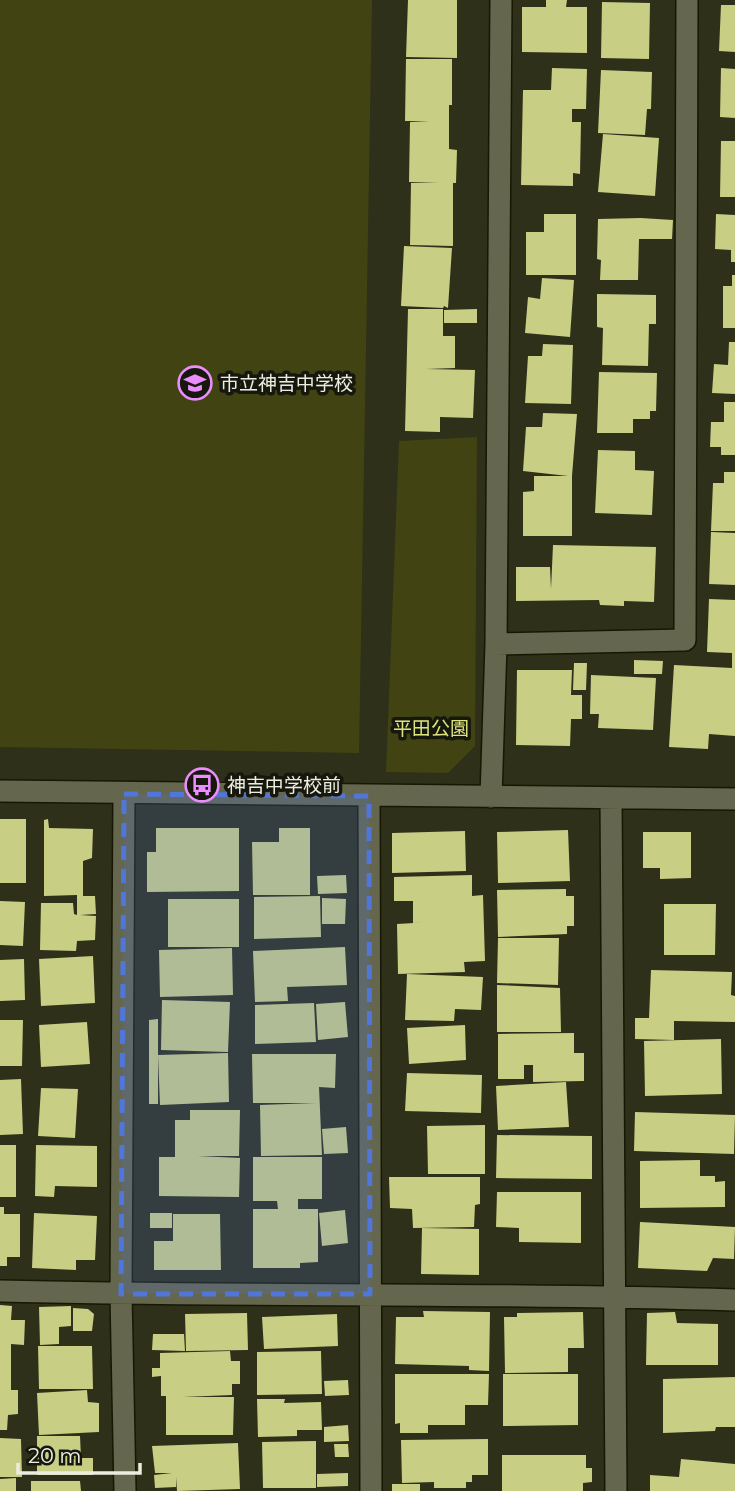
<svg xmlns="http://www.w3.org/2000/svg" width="735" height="1491" font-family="Montserrat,'Noto Sans JP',sans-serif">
  <rect width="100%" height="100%" fill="#2e3019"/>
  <path fill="#414312" d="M0 0H372L359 753 0 747Z
    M477 437 475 746 448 773 386 772 399 441Z"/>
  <path fill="#c9ce85" d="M408 0H457V58L406 57Z
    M546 0H567L566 7H587V53L522 52V7H546Z
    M602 2 650 3 649 59 601 58Z
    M721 5H735V52L719 51Z
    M406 59H452V105H449V149L457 150 456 183H453V246L410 245 411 183H438L409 182 410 122 429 121H405Z
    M552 68 587 69 586 109H572V122H581L580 174 573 173V186L521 185 523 90H551Z
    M721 68 735 69V118L720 117Z
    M601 70 652 72 651 109H647L645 135 598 133Z
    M603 134 659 138 655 196 598 192Z
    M721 141H735V197H720Z
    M544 214H576V275H526V232H544Z
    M716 214 735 215V262H731V250L715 249Z
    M641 218 673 220 672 239H639L638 280H600L601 260 597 259 598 219Z
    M404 246 452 248 448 308 444 306 443 308 401 306Z
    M732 275H735V328H723V286H732Z
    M542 278 574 280 570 337 525 333 528 297 540 299Z
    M597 294 656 295V324H649L648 366 602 365 603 328 597 327Z
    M408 309H443V336H455V368L426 369 475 370 473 418 440 417V432L405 431Z
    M477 309V323H444V310Z
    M729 342H735V394L712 393 714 364 728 365Z
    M543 344 573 345 571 404 525 403 528 356H542Z
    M599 372 657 373 656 411H650V419H633V433H597Z
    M724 402H735V455H721V447H710L711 422H724Z
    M543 413 577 414 572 476V536H523V492L534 491V476H568L523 471 526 427H542Z
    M598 450 635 451V470L654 471 652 515 595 513Z
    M724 472H735V531H711L713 483H724Z
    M711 532 735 533V585L709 584Z
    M553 545 656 547 654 602 624 601V606L600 605 599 600 516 601V567H550L551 589Z
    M709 599 735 600V736L709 734 708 749 669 747 674 665 732 668V653L707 652Z
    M634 660 663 661 662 674H634Z
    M574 663H587L586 690H573Z
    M517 670H572L571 695H582V719H571L570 746 516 745Z
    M591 675 656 678 653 730 598 728 599 714H590Z
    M0 819H26V883H0Z
    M48 819 49 828 93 829 92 858 83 861V896H95L96 914 80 915 96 916 95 940 77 941 76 951 40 950 41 903H73L74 914 77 915V895L44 896V820Z
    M156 828H239V891L147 892V852H156Z
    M279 828H310V895H253L252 842H279Z
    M568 830 570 881 498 883 497 832Z
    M465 831 466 871 392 873V833Z
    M643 832H691V878L660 879V868H643Z
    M346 875 347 893 318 894 317 876Z
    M472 875V896L483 895 485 961 464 962 465 972 398 974 397 924 431 922 413 923V901H394V877Z
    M566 889V896H574V926H567V934L498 937 497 890Z
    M320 896 321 937 254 939V897Z
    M322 898 346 899 345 924H322Z
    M168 899H239V947H168Z
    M0 901 25 902 23 946 0 945Z
    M664 904H716L715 955H664Z
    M498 938H559L558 985 497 983Z
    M345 947 347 985 287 987 288 1001 255 1002 253 951Z
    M232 948 233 995 160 997 159 950Z
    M93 956 95 1003 41 1006 39 959Z
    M24 959 25 1000 0 1001V960Z
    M651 970 732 972 731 995 735 996V1022L674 1021V1040L635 1039V1018H649Z
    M407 974 483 977 481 1010 455 1009 454 1021 405 1020Z
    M497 985 560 988 561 1032H497Z
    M162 1000 230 1002 228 1052 161 1050Z
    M345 1002 348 1037 318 1040 316 1004Z
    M314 1003 316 1042 255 1044V1005Z
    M158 1019V1104H149V1020Z
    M0 1020H23L22 1066H0Z
    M87 1022 90 1064 41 1067 39 1025Z
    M465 1025 466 1060 409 1064 407 1028Z
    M574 1033V1053H584V1081L533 1082V1065H524V1079H498V1034Z
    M721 1039 722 1094 645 1096 644 1041Z
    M228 1053 229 1102 160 1105 158 1055Z
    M252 1054H336L335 1088 319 1087 322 1155 261 1156 260 1105 316 1103H253Z
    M407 1073 482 1075 481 1113 405 1111Z
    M21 1079 23 1134 0 1135V1080Z
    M566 1082 569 1127 498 1130 496 1086Z
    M41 1088 78 1089 75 1138 38 1136Z
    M190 1110H240L239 1156H198L240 1158 239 1197 159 1196V1157H175V1120H190Z
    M635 1112 735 1115 734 1154 634 1151Z
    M485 1125V1174H428L427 1126Z
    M346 1127 348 1153 324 1154 322 1129Z
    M497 1135 592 1136V1179L496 1178Z
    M0 1145H16V1197H0Z
    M36 1145 97 1146V1187L55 1186 54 1197 35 1196Z
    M253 1157H322V1199H298V1209H318V1262L300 1263V1268H253V1209H278L277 1201H253Z
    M700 1160V1176H715V1182L725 1181V1207L640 1208V1161Z
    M389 1177H480V1204L475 1205 474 1227 413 1228 412 1209 390 1208Z
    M497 1192H581V1243L519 1242V1228L496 1227Z
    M0 1207H4V1214H20V1257H7V1266H0Z
    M345 1210 348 1243 322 1246 319 1213Z
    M34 1213 97 1216 95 1260H76V1270L32 1268Z
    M150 1213H172V1228H150Z
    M173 1214H220L221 1270H154V1241H173Z
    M640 1222 735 1227 734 1259 713 1258 707 1271 638 1268Z
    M422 1228 479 1229V1275L421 1274Z
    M0 1305 12 1306 11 1320H25L24 1345 11 1344V1390H18V1414L8 1415 7 1430H0Z
    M71 1306V1326L59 1327V1344L40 1345 39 1307Z
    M73 1308 88 1309 94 1314 92 1331H73Z
    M423 1311 490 1312 489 1371 469 1370V1366L395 1364 396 1317H424Z
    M583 1312 584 1348H568V1372L505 1373 504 1317H517V1313Z
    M675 1312 677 1323 718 1324V1365H646L647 1313Z
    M247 1313 248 1350 186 1351 185 1314Z
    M337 1314 338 1346 264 1349 262 1317Z
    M153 1334H184L185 1351 152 1350Z
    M38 1346H92L93 1389H39Z
    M230 1351 231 1361H240V1384H232V1395L183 1397H234L233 1435H166V1396H161V1376L152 1377V1368H160V1353Z
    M321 1351 322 1394 257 1395V1352Z
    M395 1374H489L488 1405H465V1425H428V1433H400V1423L395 1424Z
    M503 1374H578V1425L503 1426Z
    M735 1377V1427H716L715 1431 663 1433V1379Z
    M348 1380 349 1395 325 1396 324 1381Z
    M87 1390 88 1402 99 1403V1432L39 1435 37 1393Z
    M257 1399H285L284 1403 321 1402 322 1430H297V1436L258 1437Z
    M348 1425 349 1441 324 1442V1427Z
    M37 1436H80L81 1458H93V1475H37Z
    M0 1438 21 1439 22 1477H0Z
    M488 1439V1475H472V1482H466V1488H434V1482L402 1483 401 1440Z
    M316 1441V1488H263L262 1442Z
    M238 1443 240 1489 177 1491 176 1477V1487L155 1488 154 1475 172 1473H155L152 1446Z
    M334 1444H348L349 1457H335Z
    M502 1455H586V1468H592V1482L583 1483V1491H502Z
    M681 1459 735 1464V1491H650V1475L679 1477Z
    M348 1473V1486L317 1487V1474Z
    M16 1478V1491H0V1479Z
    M31 1481H80L81 1491H31Z
    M392 1484H420V1491H392Z"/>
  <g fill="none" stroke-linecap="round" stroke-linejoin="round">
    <defs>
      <path id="minor" d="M496 644 685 640 687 0
        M0 791 735 799
        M124 794 121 1294 125 1491
        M369 796 371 1491
        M491 797 496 644 501 0
        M611 798 616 1491
        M0 1291C245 1297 490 1292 735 1300"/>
    </defs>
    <use href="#minor" stroke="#171803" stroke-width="24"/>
    <use href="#minor" stroke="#64664d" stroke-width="21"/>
  </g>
  <path fill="#5176da" fill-opacity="0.2" stroke="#5176da" stroke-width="5" stroke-dasharray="14 9" stroke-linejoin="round" d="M124 794 369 796 370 1294H121Z"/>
  <defs>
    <symbol id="school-ring" viewBox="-11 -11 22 22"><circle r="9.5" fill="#16170d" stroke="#eb8dfc" stroke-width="1.5"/><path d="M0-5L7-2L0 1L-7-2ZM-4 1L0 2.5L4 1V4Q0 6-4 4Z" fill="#eb8dfc"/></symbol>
    <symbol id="bus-ring" viewBox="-11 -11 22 22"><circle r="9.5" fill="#16170d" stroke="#eb8dfc" stroke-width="1.5"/><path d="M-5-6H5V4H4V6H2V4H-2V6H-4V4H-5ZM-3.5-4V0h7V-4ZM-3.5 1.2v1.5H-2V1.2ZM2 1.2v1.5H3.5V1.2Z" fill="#eb8dfc"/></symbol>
  </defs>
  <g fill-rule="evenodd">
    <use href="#school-ring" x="176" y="364" width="38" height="38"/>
    <use href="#bus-ring" x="183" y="766" width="38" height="38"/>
  </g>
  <g text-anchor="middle" stroke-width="7" stroke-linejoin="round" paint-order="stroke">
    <g font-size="19" fill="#eceddf" stroke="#16170d" text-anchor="start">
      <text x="220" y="390">市立神吉中学校</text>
      <text x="227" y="792">神吉中学校前</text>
    </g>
    <g font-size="19" fill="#dee37e" stroke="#16170d">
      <text x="431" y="735">平田公園</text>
    </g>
  </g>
  <path d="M18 1463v10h122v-10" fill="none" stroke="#eceddf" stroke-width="3.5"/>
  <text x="28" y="1463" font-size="21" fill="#eceddf" stroke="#16170d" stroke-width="5" paint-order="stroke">20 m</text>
</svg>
